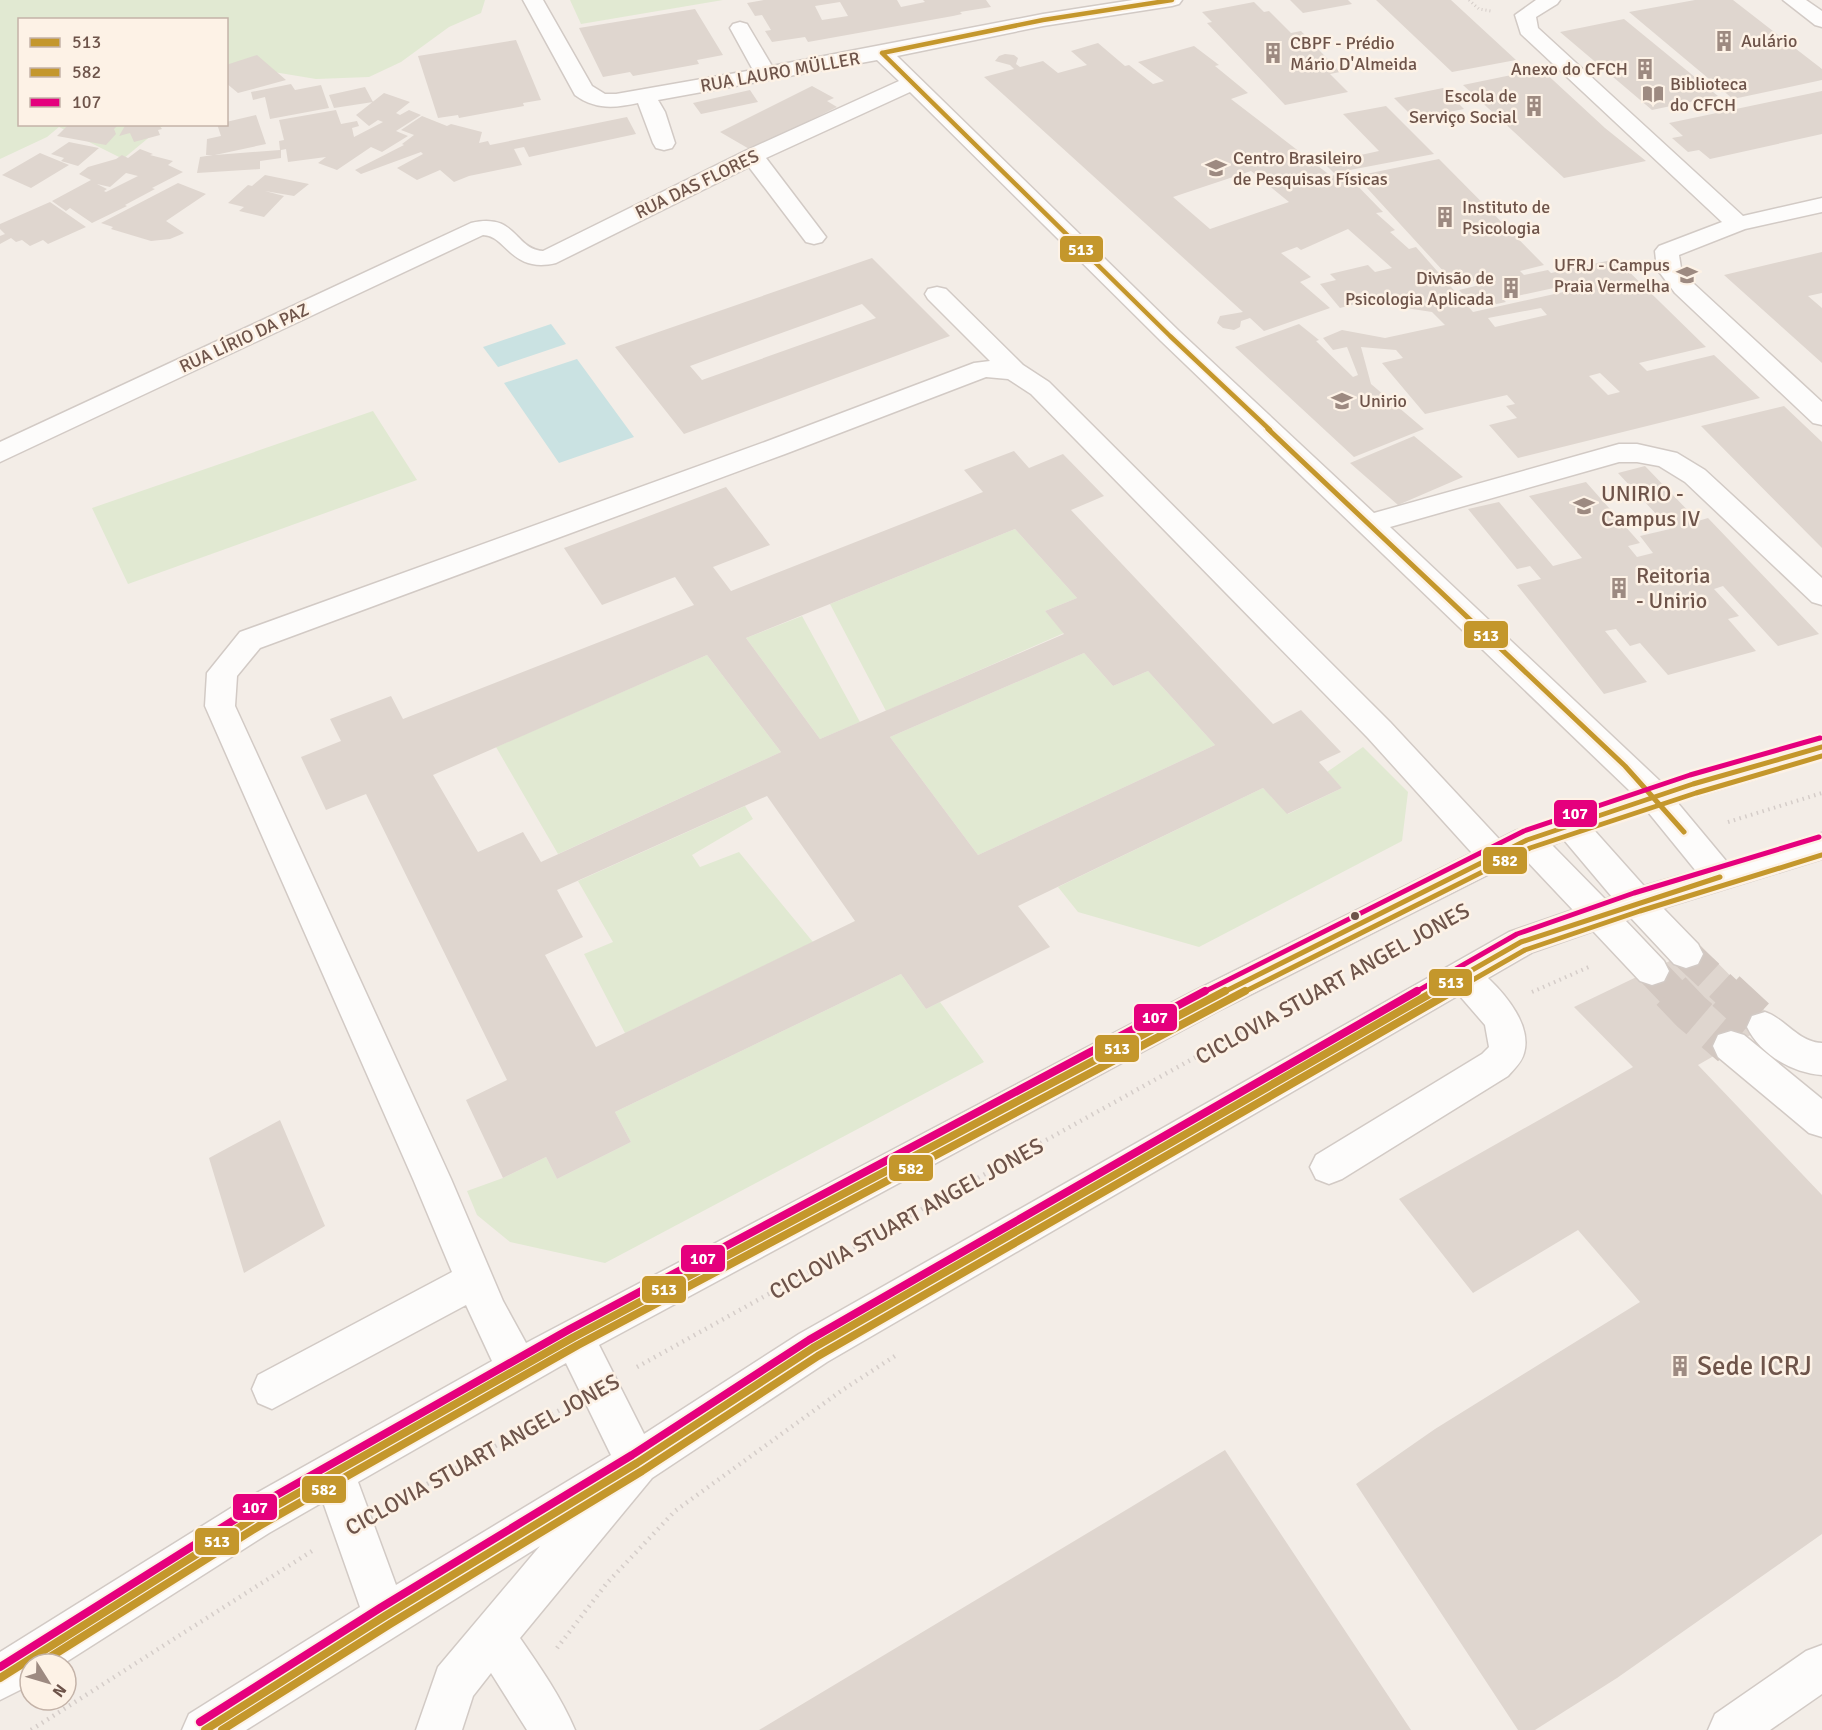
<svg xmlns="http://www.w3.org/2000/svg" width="1822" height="1730" font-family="Signika,sans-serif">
  <rect width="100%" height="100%" fill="#f3ede7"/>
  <path fill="#e1e9d2" d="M0 0H485L481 13 449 27 401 62 369 77 316 79 244 67 227 85 226 20H20V124L164 125 123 159 59 127 47 137 0 159Z
    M570 0H723L581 24Z
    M373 411 417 480 128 584 92 508Z
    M1015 529 1077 598 1045 611 1064 633 886 711 830 604Z
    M802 616 860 722 820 739 746 638Z
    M1084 653 1113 686 1148 671 1215 745 978 855 890 737Z
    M707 655 781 752 558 854 496 747Z
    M1363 747 1408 792 1402 841 1199 947 1078 912 1058 887 1263 788 1288 814 1342 788 1327 772Z
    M745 806 753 819 692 855 700 867 739 852 813 942 625 1033 584 954 613 942 578 881Z
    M901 974 926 1009 940 1002 984 1062 605 1263 510 1242 477 1215 467 1191 503 1178 546 1157 557 1179 631 1142 615 1112Z"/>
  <path fill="#cae2e2" d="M551 324 566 344 498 367 483 347Z
    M577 359 634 437 559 463 504 383Z"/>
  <path fill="#dfd6cf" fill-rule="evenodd" d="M764 0H897L901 7 925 2 923 0H986L991 7 960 12 962 14 953 16 808 42 805 37 772 42 765 31 771 30 762 15 755 16 747 3ZM840 2 848 16 822 20 815 6Z
    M1290 0H1348L1352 4 1303 13Z
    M1376 0H1451L1516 60 1452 72Z
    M1695 0H1733L1822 69V80L1733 99 1629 12Z
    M1254 2 1264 12 1269 11 1291 33 1301 31 1340 72 1330 74 1348 92 1285 105 1207 23 1212 22 1202 12Z
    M695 9 723 55 697 60 699 64 633 76 630 72 603 77 579 28Z
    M1624 19 1718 96 1652 110 1560 32Z
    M516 40 541 100 523 103 524 106 459 118 458 115 438 118 418 56Z
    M1098 43 1125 66 1129 65 1153 84 1164 81 1138 62 1194 46 1219 65 1215 66 1248 93 1231 99 1331 176 1345 173 1383 212 1376 213 1395 230 1390 232 1409 249 1416 247 1473 312 1568 291 1563 286 1503 299 1506 302 1492 305 1488 300 1472 304 1459 290 1496 281 1492 277 1456 285 1356 176 1439 159 1544 265 1520 271 1524 275 1548 270 1551 273 1616 259 1706 347 1639 363 1647 371 1714 355 1760 398 1518 458 1489 425 1517 418 1506 406 1515 404 1507 395 1425 414 1382 363 1403 358 1396 350 1361 347 1371 384 1424 429 1354 457 1235 347 1299 324 1319 340 1316 341 1353 377 1358 375 1347 347 1333 350 1323 338 1342 330 1385 338 1445 325 1432 312 1379 304 1359 303 1340 308 1320 284 1336 280 1330 274 1368 265 1375 272 1392 268 1348 229 1301 250 1297 247 1281 253 1311 277 1300 282 1330 308 1264 331 1250 318 1241 321 1240 327 1234 330 1223 328 1217 323 1220 316 1243 312 984 77 1014 69 1010 65 995 61 999 56 1005 54 1014 55 1018 58 1016 64 1020 67 1043 61 1058 73 1087 65 1071 51ZM1251 171 1289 202 1210 229 1173 197ZM1541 308 1547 315 1495 327 1488 318ZM1600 373 1620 392 1608 395 1589 376Z
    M257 55 286 80 238 93 226 83V65Z
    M1541 69 1605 128 1646 161 1564 178 1463 85Z
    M291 84 295 90 321 85 329 108 270 119 265 97 253 100 251 92Z
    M812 86 834 98 827 101 837 107 751 150 720 132Z
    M365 87 373 102 334 108 329 95Z
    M1443 88 1464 109 1415 119 1394 98Z
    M750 90 758 102 701 114 693 103Z
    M1822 91V134L1710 159 1699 150 1688 152 1672 138 1683 136 1669 123Z
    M384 93 410 102 396 113 400 115 409 110 421 115 396 131 408 136 382 152 371 147 337 170 318 163 326 157 288 162 286 149 281 150V158L260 161V169L197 173 200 157 213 155H206L207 139 221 136 217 124H226V122L256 115 266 144 215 155 280 150 279 141 284 140 279 120 336 110 341 124 357 121 359 126 352 128 354 137 383 122 378 120 369 126 356 115Z
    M1386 106 1434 154 1334 173 1324 163 1379 151 1343 114Z
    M422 116 447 126 451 124 482 132 479 143 488 141 490 145 627 117 636 134 529 157 524 147 514 149 522 165 469 176 454 182 440 170 417 180 397 168 423 154 421 152 361 174 355 170 404 145 402 144 414 135 401 130Z
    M69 124H119L114 129 116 134 106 145 57 136Z
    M126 124H158L162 129 158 130 160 135 134 142 130 133 119 136Z
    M69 142 99 148 78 166 61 161 64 158 51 154Z
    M140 149 153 154 150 155 173 161 168 165 183 172 152 188 155 189 125 205 127 206 92 223 70 208 66 211 52 201 91 180 79 174 88 167 116 159 122 155 128 158ZM126 173 138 176 106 192 104 191 107 189 97 184 110 187Z
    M40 153 69 165 31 188 2 175Z
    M265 175 309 184 294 196 265 191 284 196 264 217 239 211 244 207 228 203 248 185 252 186Z
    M178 183 206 194 166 221 184 233 182 234 170 239 151 241 111 229 113 227 101 223Z
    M50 202 86 227 48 244 43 240 30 246 22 240 16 242 11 238 0 244V236L5 234 0 229V224Z
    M1822 252V293L1808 296 1822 308V363L1724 275Z
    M872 258 950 336 684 434 615 347ZM862 304 876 318 702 380 690 366Z
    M1784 406 1822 442V548L1701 426Z
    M1414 436 1463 477 1398 505 1350 463Z
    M1014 451 1029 468 1063 454 1104 496 1071 510 1273 724 1301 710 1341 752 1319 762 1342 788 1287 814 1263 788 1018 906 1050 947 926 1009 901 974 615 1112 631 1142 557 1179 546 1157 503 1178 466 1100 507 1080 366 794 326 810 301 757 341 741 330 719 391 696 403 719 694 605 675 577 602 605 564 548 726 487 770 545 713 567 731 591 983 492 964 470ZM1015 529 1077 598 1045 611 1064 634 820 739 746 638ZM1084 653 1113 686 1148 671 1215 745 978 855 890 737ZM707 655 781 752 541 862 523 832 478 852 433 775ZM767 796 855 921 596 1047 545 955 583 937 557 890Z
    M1645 466 1698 521 1708 518 1819 634 1778 646 1723 586 1714 589 1739 616 1728 619 1756 651 1668 675 1640 643 1630 646 1616 629 1605 631 1647 682 1604 694 1517 585 1541 579 1530 566 1517 569 1468 509 1499 502 1553 566 1582 558 1529 496 1586 482 1640 543 1628 546 1637 557 1653 553 1640 536 1670 529 1618 473Z
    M1701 946 1775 1021 1698 1065 1822 1195V1534L1617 1678 1535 1730H1518L1356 1484 1435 1429 1640 1302 1578 1230 1473 1293 1399 1199 1633 1067 1574 1007Z
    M280 1120 325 1226 244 1273 209 1158Z
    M1225 1450 1411 1730H759L1131 1507Z"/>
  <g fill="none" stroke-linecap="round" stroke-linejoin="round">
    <path stroke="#d2c7c0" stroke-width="31" stroke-dasharray="31 15" stroke-linecap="butt" d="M1686 954 1728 993
      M1652 971 1673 993"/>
    <path stroke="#d2c7c0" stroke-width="40" stroke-dasharray="40 20" stroke-linecap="butt" d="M1671 991 1691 1012 1731 1046
      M1726 991 1765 1027"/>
    <defs>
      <path id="minor" d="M523 0H543L592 86 605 94H616L753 70 730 28 733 24 740 22 747 24 772 66 1043 14 1133 0H1182L1179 4 1172 6 1043 26 897 56 1179 331 1374 513 1619 444H1637L1677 453 1705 470 1822 578V605L1812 602 1685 482 1659 466 1637 462H1619L1390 527 1661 782 1822 735V759L1677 802 1727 862 1822 833V859L1663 908 1698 944 1703 954 1698 964 1686 968 1674 964 1631 918 1625 920 1664 961 1669 971 1664 981 1652 985 1640 981 1593 931 1533 952 1488 978C1506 995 1532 1026 1524 1053 1522 1062 1514 1069 1508 1076L1342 1179 1329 1184 1316 1179 1310 1167 1316 1155 1482 1054 1489 1047 1485 1025 1459 995 827 1362 652 1478 520 1638C540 1667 561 1697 575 1730H527L491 1673 473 1696 462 1730H416L438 1667 540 1546 246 1730H182L189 1714 360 1607 323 1502 269 1533 63 1664H30V1685L0 1700V1652L239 1503 492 1361 466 1305 272 1409 258 1403 252 1389 258 1375 452 1272 413 1179 205 706 207 673 240 632 765 442 974 363 990 361 928 299 925 294 928 289 937 287 946 289 1023 365 1049 382 1390 722 1499 839 1515 831 1631 792 1161 341 910 92 766 158 826 237 822 242 814 244 806 242 749 167 556 263C511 274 506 235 483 235L0 462V442L471 223C517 212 514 249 543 251L745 151 899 81 877 60 658 100 665 112 675 143 672 148 664 150 656 148 653 143 638 103C615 108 595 110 575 95ZM986 377 1008 379 1031 394 1368 738 1472 853 1192 992 526 1343 503 1301 451 1179 235 706 237 676 260 648 785 454ZM1648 812 1696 871 1644 886 1594 830ZM1564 840 1612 897 1605 899 1552 845ZM1523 857 1573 910 1509 932 799 1334 644 1434 599 1345 1216 1012ZM566 1363 611 1455 396 1585 358 1482Z
        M1536 0H1560L1557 4 1536 17 1538 28 1743 216 1822 198V212L1745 229 1679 255 1681 268 1693 283 1822 402V425L1813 423 1675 293 1657 269 1655 251 1659 246 1722 222 1521 34 1515 15Z
        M1783 0H1806L1822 11V27L1815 25Z
        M1765 1012C1786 1019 1798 1042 1822 1043V1075C1792 1073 1760 1054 1747 1027L1752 1016Z
        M1731 1031 1744 1035 1822 1099V1137L1809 1133 1718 1057 1713 1046 1718 1035Z
        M1822 1645V1694L1770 1730H1708L1715 1714 1806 1651Z"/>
    </defs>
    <use href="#minor" stroke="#d2cac5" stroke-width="3"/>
    <path stroke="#d5cdc9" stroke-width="3" stroke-dasharray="1 3" stroke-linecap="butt" d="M1469 0 1479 9 1491 11"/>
    <path stroke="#d5cdc9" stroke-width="4" stroke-dasharray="1.5 4.5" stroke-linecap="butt" d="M1728 822 1822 793
      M1532 992 1591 966"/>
    <path stroke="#d5cdc9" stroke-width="4.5" stroke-dasharray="1.5 5" stroke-linecap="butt" d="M637 1367 1250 1027
      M393 1503 560 1410
      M557 1648 607 1583 675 1511 841 1391 898 1354
      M31 1730 312 1551"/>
    <use href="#minor" fill="#fdfcfb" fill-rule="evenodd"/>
    <defs>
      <path id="bus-1-far2" d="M882 53 1170 336 1270 430
        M882 53 1043 20 1172 0"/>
      <path id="bus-1-far1" d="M1268 429 1625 766 1684 832
        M1222 993 1527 840 1693 784 1822 747
        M1432 993 1521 942 1720 877"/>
      <path id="bus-1" d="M0 1678 254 1518 574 1337 1225 991
        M205 1730 385 1616 637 1463 813 1348 1435 991"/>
      <path id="bus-2-far1" d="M1242 993 1530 848 1696 793 1822 756
        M1450 993 1525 950 1640 911 1822 855"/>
      <path id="bus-2" d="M39 1664 259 1526 578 1345 1245 991
        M222 1730 390 1624 642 1471 818 1356 1453 991"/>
      <path id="bus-3-far1" d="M1202 993 1524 831 1690 775 1820 738
        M1414 993 1517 934 1634 893 1819 837"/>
      <path id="bus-3" d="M0 1667 250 1510 570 1329 1205 991
        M200 1722 380 1608 632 1455 809 1340 1417 991"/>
    </defs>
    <use href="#bus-1-far2" stroke="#fdf2e6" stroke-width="8"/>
    <use href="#bus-1-far1" stroke="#fdf2e6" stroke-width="10"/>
    <use href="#bus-1" stroke="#fdf2e6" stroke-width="12"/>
    <use href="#bus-2-far1" stroke="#fdf2e6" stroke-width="10"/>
    <use href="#bus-2" stroke="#fdf2e6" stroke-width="12"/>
    <use href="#bus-3-far1" stroke="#fdf2e6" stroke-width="10"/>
    <use href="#bus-3" stroke="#fdf2e6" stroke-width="12"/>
    <use href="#bus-1-far2" stroke="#c4972c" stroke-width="4.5"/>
    <use href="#bus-1-far1" stroke="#c4972c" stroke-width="5"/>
    <use href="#bus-1" stroke="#c4972c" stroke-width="8"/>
    <use href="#bus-2-far1" stroke="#c4972c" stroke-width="5"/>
    <use href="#bus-2" stroke="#c4972c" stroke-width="8"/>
    <use href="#bus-3-far1" stroke="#e5007d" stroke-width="5"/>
    <use href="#bus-3" stroke="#e5007d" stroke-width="8"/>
  </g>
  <defs>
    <symbol id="building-bare" viewBox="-9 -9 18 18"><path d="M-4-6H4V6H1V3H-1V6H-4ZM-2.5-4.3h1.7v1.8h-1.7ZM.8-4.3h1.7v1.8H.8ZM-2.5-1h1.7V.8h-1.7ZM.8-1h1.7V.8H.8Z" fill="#9d8a81" stroke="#fdf2e6" stroke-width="2.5" paint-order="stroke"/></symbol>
    <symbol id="library-bare" viewBox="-9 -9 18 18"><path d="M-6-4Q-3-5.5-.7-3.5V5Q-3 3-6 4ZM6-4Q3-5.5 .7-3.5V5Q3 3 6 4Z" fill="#9d8a81" stroke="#fdf2e6" stroke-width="2.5" paint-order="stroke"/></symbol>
    <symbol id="university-bare" viewBox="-9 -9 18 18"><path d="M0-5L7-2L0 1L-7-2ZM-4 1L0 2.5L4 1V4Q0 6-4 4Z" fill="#9d8a81" stroke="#fdf2e6" stroke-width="2.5" paint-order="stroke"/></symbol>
  </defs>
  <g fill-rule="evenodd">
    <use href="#building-bare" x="1709" y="26" width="30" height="30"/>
    <use href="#building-bare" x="1258" y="38" width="30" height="30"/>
    <use href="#building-bare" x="1630" y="54" width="30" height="30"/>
    <use href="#library-bare" x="1638" y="79" width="30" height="30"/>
    <use href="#building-bare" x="1519" y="91" width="30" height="30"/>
    <use href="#university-bare" x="1201" y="153" width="30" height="30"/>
    <use href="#building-bare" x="1430" y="202" width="30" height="30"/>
    <use href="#university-bare" x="1672" y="260" width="30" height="30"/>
    <use href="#building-bare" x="1496" y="273" width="30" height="30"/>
    <use href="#university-bare" x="1327" y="386" width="30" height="30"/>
    <use href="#university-bare" x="1569" y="491" width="30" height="30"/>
    <use href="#building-bare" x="1604" y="573" width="30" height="30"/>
    <use href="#building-bare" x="1665" y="1351" width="30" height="30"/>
  </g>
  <circle fill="#6e544a" stroke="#fdf2e6" stroke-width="2" cx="1355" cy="916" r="5"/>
  <g text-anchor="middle" stroke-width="5" stroke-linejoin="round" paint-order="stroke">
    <g font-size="18" fill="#6e544a" stroke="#fdf2e6" text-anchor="start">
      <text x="1741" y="47">Aulário</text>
      <text x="1290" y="49">CBPF - Prédio<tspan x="1290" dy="21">Mário D'Almeida</tspan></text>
      <text x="1628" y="75" text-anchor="end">Anexo do CFCH</text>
      <text x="1670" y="90">Biblioteca<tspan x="1670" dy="21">do CFCH</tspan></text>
      <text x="1517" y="102" text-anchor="end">Escola de<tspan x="1517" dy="21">Serviço Social</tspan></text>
      <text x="1233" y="164">Centro Brasileiro<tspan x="1233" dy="21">de Pesquisas Físicas</tspan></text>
      <text x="1462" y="213">Instituto de<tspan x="1462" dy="21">Psicologia</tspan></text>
      <text x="1670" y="271" text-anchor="end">UFRJ - Campus<tspan x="1670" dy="21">Praia Vermelha</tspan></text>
      <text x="1494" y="284" text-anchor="end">Divisão de<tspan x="1494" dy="21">Psicologia Aplicada</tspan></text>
      <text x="1359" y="407">Unirio</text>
    </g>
    <g font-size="18" fill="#6e544a" stroke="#fdf2e6">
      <text transform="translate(780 72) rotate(-10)" y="6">RUA LAURO MÜLLER</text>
      <text transform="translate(697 184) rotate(-26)" y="6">RUA DAS FLORES</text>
      <text transform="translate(244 338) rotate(-25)" y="6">RUA LÍRIO DA PAZ</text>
    </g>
    <g font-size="22" fill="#6e544a" stroke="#fdf2e6" text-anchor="start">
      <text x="1601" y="501">UNIRIO -<tspan x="1601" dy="25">Campus IV</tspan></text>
      <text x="1636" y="583">Reitoria<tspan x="1636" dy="25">- Unirio</tspan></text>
    </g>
    <g font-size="22" fill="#6e544a" stroke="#fdf2e6">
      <text transform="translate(1332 983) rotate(-29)" y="8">CICLOVIA STUART ANGEL JONES</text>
      <text transform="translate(906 1218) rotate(-29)" y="8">CICLOVIA STUART ANGEL JONES</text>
      <text transform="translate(482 1454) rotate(-29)" y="8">CICLOVIA STUART ANGEL JONES</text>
    </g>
    <g font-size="27" fill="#6e544a" stroke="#fdf2e6" text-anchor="start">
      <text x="1697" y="1375">Sede ICRJ</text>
    </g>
  </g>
  <g stroke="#fdf2e6" stroke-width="2">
    <rect x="1059" y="235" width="45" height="28" rx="6" fill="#c4972c"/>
    <rect x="1463" y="620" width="46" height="29" rx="6" fill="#c4972c"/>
    <rect x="1553" y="799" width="45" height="29" rx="6" fill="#e5007d"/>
    <rect x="1482" y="846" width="46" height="29" rx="6" fill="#c4972c"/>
    <rect x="1428" y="968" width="45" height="29" rx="6" fill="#c4972c"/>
    <rect x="1133" y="1003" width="45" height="29" rx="6" fill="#e5007d"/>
    <rect x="1094" y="1034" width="46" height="29" rx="6" fill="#c4972c"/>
    <rect x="888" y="1154" width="46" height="28" rx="6" fill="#c4972c"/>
    <rect x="680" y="1244" width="46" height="29" rx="6" fill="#e5007d"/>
    <rect x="641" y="1275" width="46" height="29" rx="6" fill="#c4972c"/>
    <rect x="301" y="1475" width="46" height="29" rx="6" fill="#c4972c"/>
    <rect x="232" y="1493" width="46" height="28" rx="6" fill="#e5007d"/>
    <rect x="194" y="1527" width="46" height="29" rx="6" fill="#c4972c"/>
  </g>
  <g font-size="16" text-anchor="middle" font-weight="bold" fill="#fff">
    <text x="1081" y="255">513</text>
    <text x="1486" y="641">513</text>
    <text x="1575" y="819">107</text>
    <text x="1505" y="866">582</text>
    <text x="1451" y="988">513</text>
    <text x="1155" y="1023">107</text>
    <text x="1117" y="1054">513</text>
    <text x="911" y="1174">582</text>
    <text x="703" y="1264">107</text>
    <text x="664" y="1295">513</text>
    <text x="324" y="1495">582</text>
    <text x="255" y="1513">107</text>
    <text x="217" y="1547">513</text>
  </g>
  <rect x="18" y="18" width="210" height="108" fill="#fdf2e6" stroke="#c4b3a8" stroke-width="1.5"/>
  <rect x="30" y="38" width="30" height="9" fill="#c4972c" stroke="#c4b3a8" stroke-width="1.5"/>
  <text x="72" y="48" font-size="18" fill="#6e544a">513</text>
  <rect x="30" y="68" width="30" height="9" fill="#c4972c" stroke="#c4b3a8" stroke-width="1.5"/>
  <text x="72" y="78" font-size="18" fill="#6e544a">582</text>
  <rect x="30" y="98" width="30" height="9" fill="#e5007d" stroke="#c4b3a8" stroke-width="1.5"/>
  <text x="72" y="108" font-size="18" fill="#6e544a">107</text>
  <g transform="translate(48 1682) rotate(127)"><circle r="28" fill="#fdf2e6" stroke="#c4b3a8" stroke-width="1.5"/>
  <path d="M0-4.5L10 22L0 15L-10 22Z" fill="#9d8a81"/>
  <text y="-9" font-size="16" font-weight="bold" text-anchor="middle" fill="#6e544a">N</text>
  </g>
</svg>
